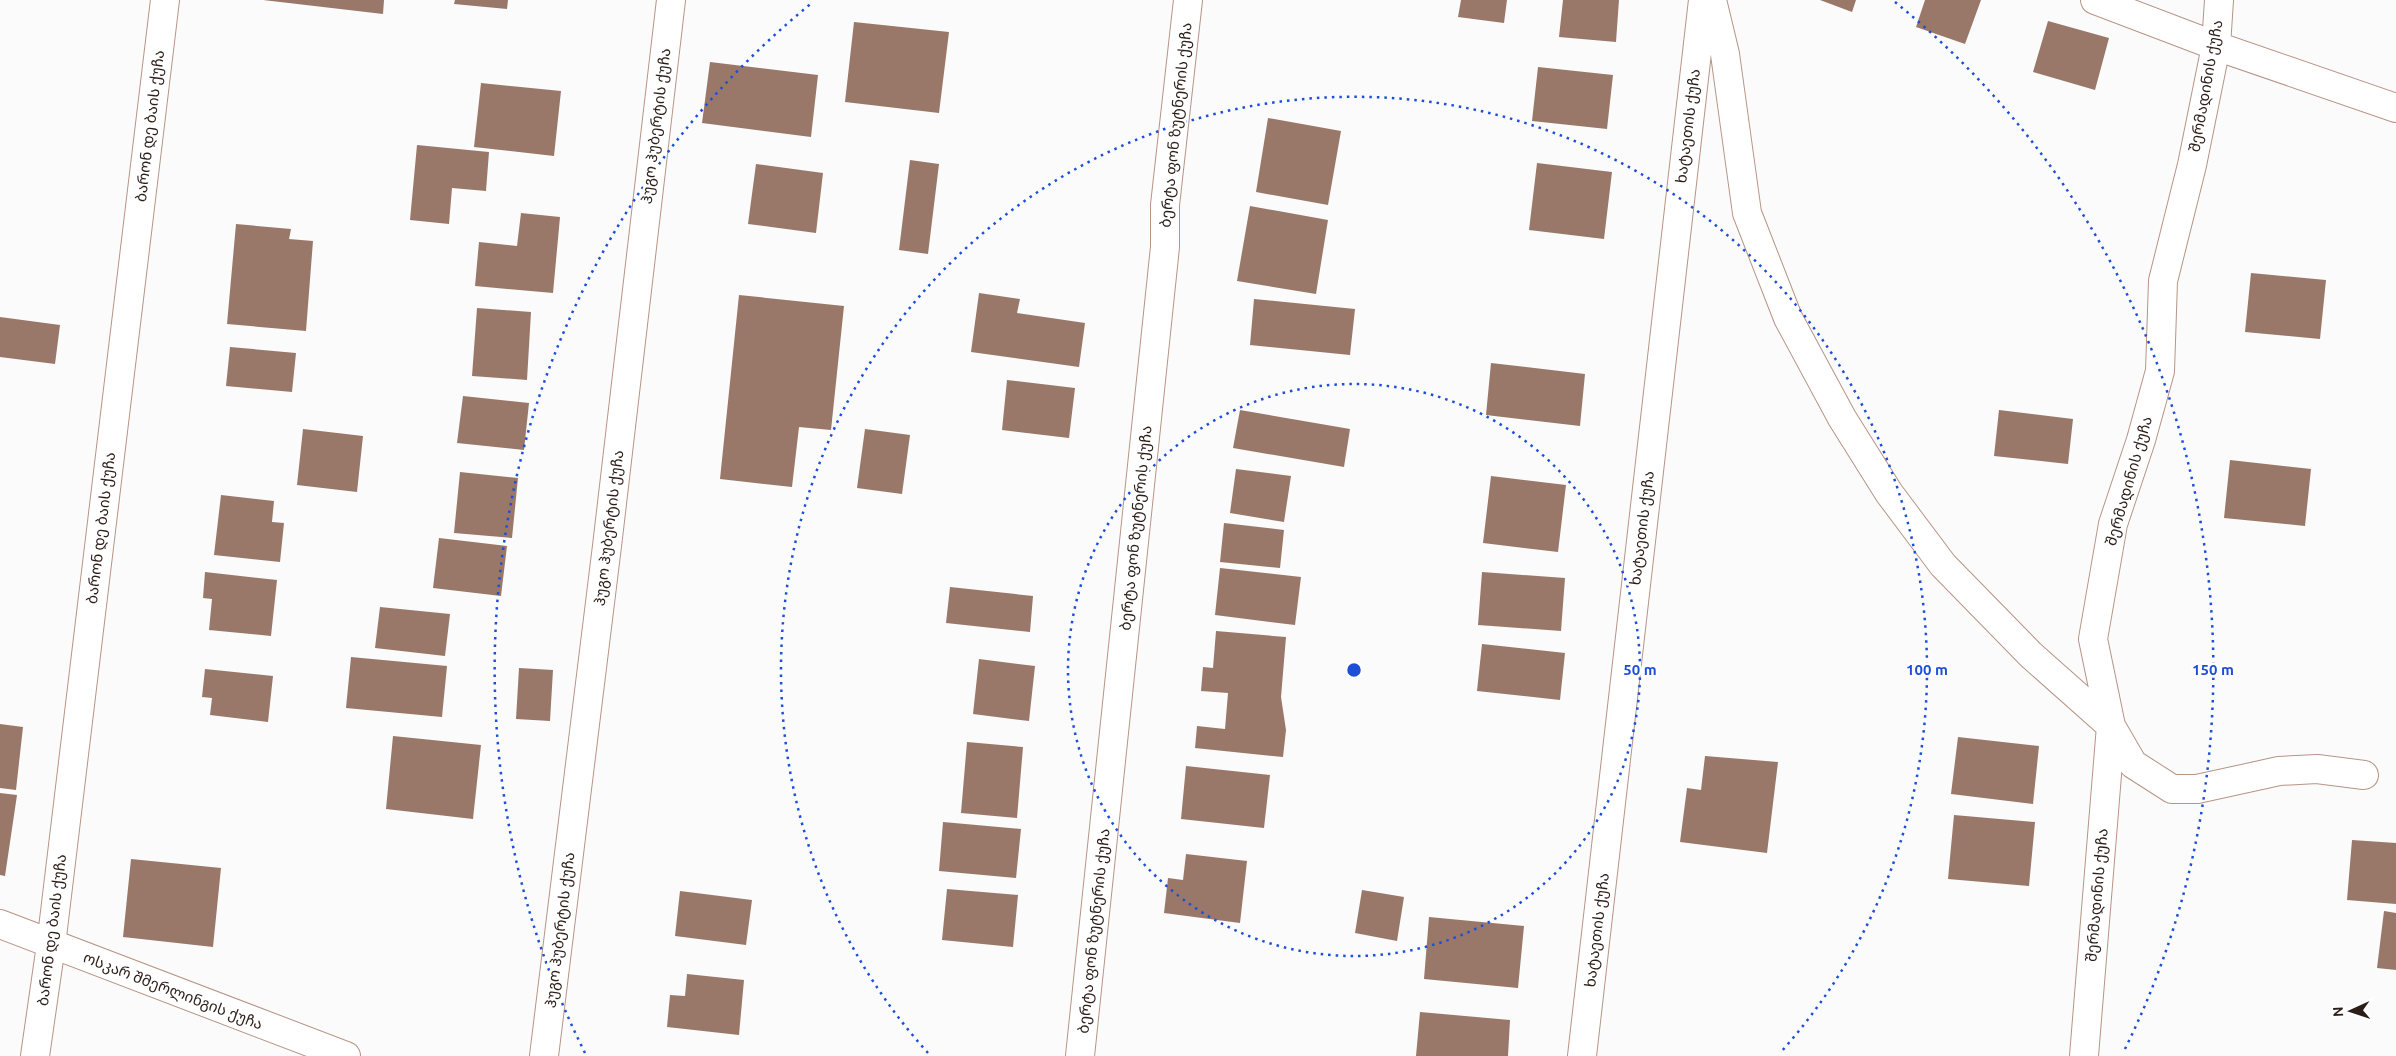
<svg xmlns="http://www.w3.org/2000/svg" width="2396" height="1056" font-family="Ubuntu,'Noto Sans Georgian',sans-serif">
  <rect width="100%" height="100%" fill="#fbfbfb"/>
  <path fill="#99786a" d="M263 0H384L383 14Z
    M455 0H508L507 9 454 4Z
    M1461 0H1507L1504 23 1458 17Z
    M1563 0H1619L1616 42 1559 37Z
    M1820 0H1856L1852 12Z
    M1925 0H1981L1965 44 1916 27Z
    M2048 21 2109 38 2095 90 2033 72Z
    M854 22 949 32 939 113 845 102Z
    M710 62 818 75 811 137 702 123Z
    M1538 67 1613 75 1607 129 1532 121Z
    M481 83 561 91 554 156 474 147Z
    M1268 118 1341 131 1328 205 1256 192Z
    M417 145 489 152 486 191 452 188 449 224 410 220Z
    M910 160 939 164 928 254 899 250Z
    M1537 163 1612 172 1604 239 1529 230Z
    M756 164 823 173 816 233 748 224Z
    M1250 206 1328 220 1316 294 1237 281Z
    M521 213 560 217 553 293 475 286 479 242 517 246Z
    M236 224 291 229 289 239 313 241 306 331 227 324Z
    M2251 273 2326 280 2320 339 2245 332Z
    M979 293 1020 299 1017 313 1085 323 1079 367 971 352Z
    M739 295 844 306 831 430 799 427 792 487 720 479Z
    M1254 299 1355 309 1350 355 1250 345Z
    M477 308 531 312 527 380 472 376Z
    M0 317 60 325 55 364 0 357Z
    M230 347 296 353 292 392 226 386Z
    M1491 363 1585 374 1580 426 1486 415Z
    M1007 380 1075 388 1069 438 1002 430Z
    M463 396 529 403 524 450 457 443Z
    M1240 410 1350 429 1344 467 1233 448Z
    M1999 410 2073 419 2068 464 1994 456Z
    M303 429 363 436 357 492 297 485Z
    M865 429 910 435 902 494 857 488Z
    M2230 460 2311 469 2305 526 2224 518Z
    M1236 469 1291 476 1284 522 1230 513Z
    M460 472 518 478 512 538 454 533Z
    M1491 476 1566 485 1558 552 1483 543Z
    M221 495 274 501 272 522 284 523 280 562 214 555Z
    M1224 523 1284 530 1280 568 1220 562Z
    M439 538 507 546 501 596 433 588Z
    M1220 568 1301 577 1295 625 1215 615Z
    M205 572 277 580 271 636 209 630 212 599 203 598Z
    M1482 572 1565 578 1561 631 1478 625Z
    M950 587 1033 596 1030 632 946 623Z
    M380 607 450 614 445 656 375 648Z
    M1216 631 1286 637 1281 697 1286 730 1283 757 1195 748 1197 726 1225 729 1228 693 1201 691 1203 667 1213 668Z
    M1482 644 1565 653 1560 700 1477 691Z
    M351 657 447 666 442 717 346 708Z
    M979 659 1035 666 1029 721 973 714Z
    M519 668 553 670 550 721 516 719Z
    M205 669 273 676 268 722 210 715 212 698 202 697Z
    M0 724 23 727 16 790 0 788Z
    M393 736 481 745 473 819 386 809Z
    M1958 737 2039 746 2033 804 1951 794Z
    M967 742 1023 747 1017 818 961 813Z
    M1705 756 1778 762 1767 853 1680 842 1687 788 1701 790Z
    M1186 766 1270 775 1264 828 1181 819Z
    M0 793 17 795 5 876 0 875Z
    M1954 815 2035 822 2029 886 1948 879Z
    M943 822 1021 829 1016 878 939 871Z
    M2352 840 2396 843V904L2347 900Z
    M1186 854 1247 861 1240 923 1164 913 1168 878 1183 880Z
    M131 859 221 868 213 947 123 937Z
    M947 889 1018 895 1013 947 942 940Z
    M1362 890 1404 897 1397 941 1355 933Z
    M680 891 752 900 746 945 675 936Z
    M2384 911 2396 913V970L2377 968Z
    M1429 917 1524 926 1518 988 1424 979Z
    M687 974 744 980 739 1035 667 1027 670 995 685 996Z
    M1420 1012 1510 1020 1508 1056H1416Z"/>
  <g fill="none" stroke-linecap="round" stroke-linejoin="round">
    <defs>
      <path id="minor" d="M1712 0 1725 54 1747 213 1788 318 1842 418 1889 493 1943 565 2031 655 2111 726 2133 764 2172 789H2197L2279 771 2317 769 2364 775
        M2095 0 2216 46 2396 108
        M0 924 346 1056
        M35 1056 51 945 165 0
        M544 1056 607 546 671 0
        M1080 1056 1165 247V205L1188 0
        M1582 1056 1703 0
        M2084 1056 2111 726 2093 639 2113 524 2141 440 2160 371 2163 281 2192 165 2216 46 2219 0"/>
    </defs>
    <use href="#minor" stroke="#b79486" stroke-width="30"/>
    <use href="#minor" stroke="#fff" stroke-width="28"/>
  </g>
  <g fill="none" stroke="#1d4ed8" stroke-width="2.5" stroke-dasharray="2.5 5">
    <circle cx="1354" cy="670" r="286"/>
    <path d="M928 1053A573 573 0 1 1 1780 1053"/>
    <path d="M585 1053A859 859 0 0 1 813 2M1895 2A859 859 0 0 1 2123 1053"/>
  </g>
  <g text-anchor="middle" stroke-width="5" stroke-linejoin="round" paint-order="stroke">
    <g font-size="15" fill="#2b1d18" stroke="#fff">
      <text transform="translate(2206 86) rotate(-80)" y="5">შერმადინის ქუჩა</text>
      <text transform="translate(1176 125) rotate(-84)" y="5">ბერტა ფონ ზუტნერის ქუჩა</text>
      <text transform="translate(150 126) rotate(-83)" y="5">ბარონ დე ბაის ქუჩა</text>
      <text transform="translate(656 126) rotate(-83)" y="5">ჰუგო ჰუბერტის ქუჩა</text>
      <text transform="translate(1688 126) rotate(-83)" y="5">ხატაეთის ქუჩა</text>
      <text transform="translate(2129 481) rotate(-74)" y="5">შერმადინის ქუჩა</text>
      <text transform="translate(101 528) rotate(-83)" y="5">ბარონ დე ბაის ქუჩა</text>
      <text transform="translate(609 528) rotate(-83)" y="5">ჰუგო ჰუბერტის ქუჩა</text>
      <text transform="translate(1136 528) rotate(-84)" y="5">ბერტა ფონ ზუტნერის ქუჩა</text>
      <text transform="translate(1642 528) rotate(-83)" y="5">ხატაეთის ქუჩა</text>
      <text transform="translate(2097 895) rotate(-85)" y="5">შერმადინის ქუჩა</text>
      <text transform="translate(52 930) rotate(-83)" y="5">ბარონ დე ბაის ქუჩა</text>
      <text transform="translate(560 930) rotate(-83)" y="5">ჰუგო ჰუბერტის ქუჩა</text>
      <text transform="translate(1597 930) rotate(-83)" y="5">ხატაეთის ქუჩა</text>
      <text transform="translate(1094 931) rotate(-84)" y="5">ბერტა ფონ ზუტნერის ქუჩა</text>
      <text transform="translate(173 991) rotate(21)" y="5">ოსკარ შმერლინგის ქუჩა</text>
    </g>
  </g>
  <circle cx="1354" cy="670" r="8" fill="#1d4ed8" stroke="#fff" stroke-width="2.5"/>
  <g font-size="15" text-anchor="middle" font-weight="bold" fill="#1d4ed8" stroke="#fff" stroke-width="5" stroke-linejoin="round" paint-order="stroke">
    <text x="1640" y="675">50 m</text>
    <text x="1927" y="675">100 m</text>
    <text x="2213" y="675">150 m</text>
  </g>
  <g transform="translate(2351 1011) rotate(267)" stroke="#ffffff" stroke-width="4" paint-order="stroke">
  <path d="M0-4L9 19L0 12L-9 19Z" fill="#2b1d18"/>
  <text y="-8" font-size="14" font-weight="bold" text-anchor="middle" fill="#2b1d18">N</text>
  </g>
</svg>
